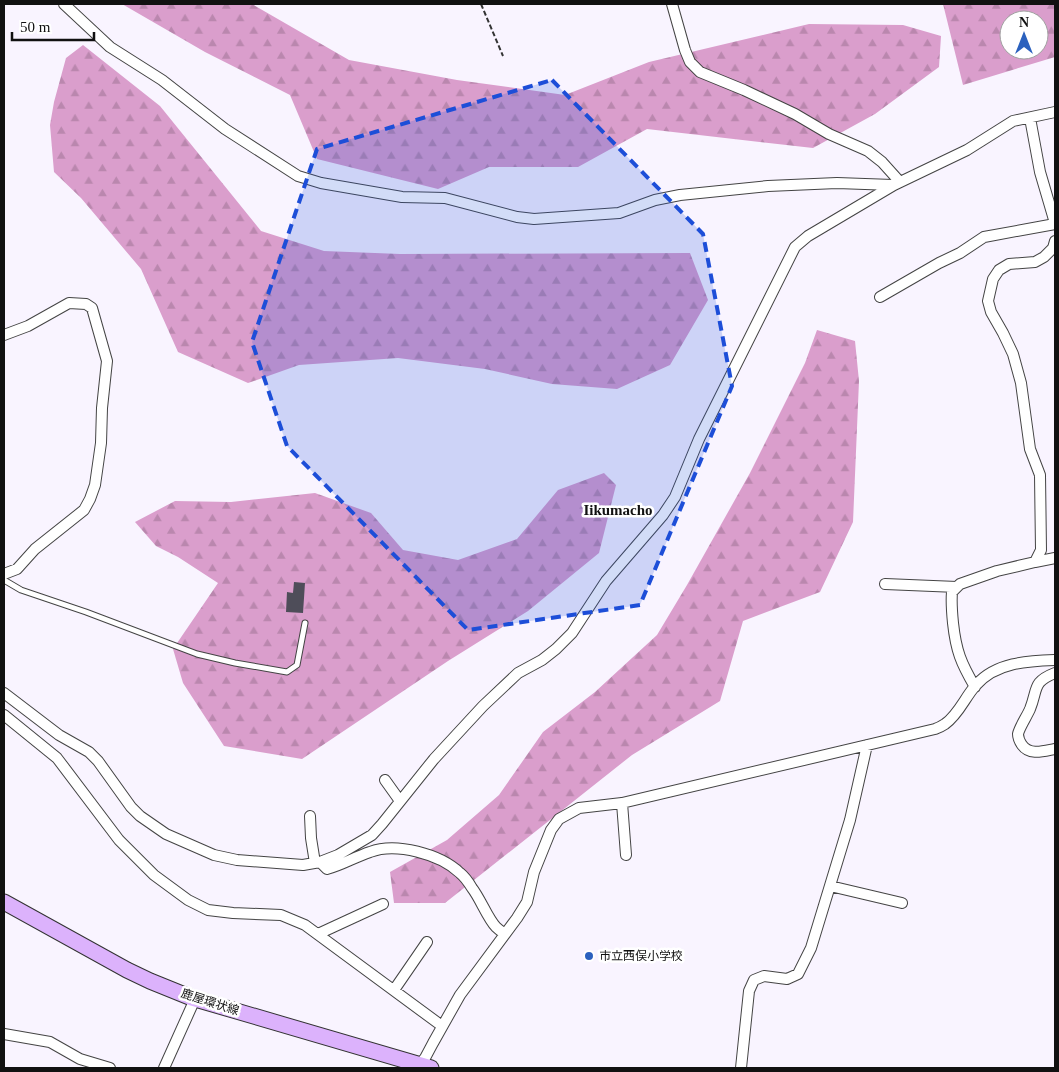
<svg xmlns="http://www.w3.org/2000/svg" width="1059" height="1072" font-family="'Times New Roman','Noto Sans JP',serif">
  <defs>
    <pattern id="forest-firs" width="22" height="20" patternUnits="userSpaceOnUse" patternTransform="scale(1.25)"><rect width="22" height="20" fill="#da9ecc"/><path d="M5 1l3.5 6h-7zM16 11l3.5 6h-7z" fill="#ba87ae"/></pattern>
  </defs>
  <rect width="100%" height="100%" fill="#f9f4ff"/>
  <path fill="url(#forest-firs)" fill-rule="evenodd" d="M122 4H252L349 60 457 80 565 95 649 62 809 24 903 25 941 36 939 67 875 114 813 148 647 129 578 167H489L438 189 317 159 290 95 205 52Z
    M943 4H1055V57L963 85ZM1009 20H1039V50H1009Z
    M83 45 160 106 261 231 324 251 400 254 690 253 708 300 670 365 617 389 552 384 485 369 398 358 299 365 248 383 178 352 141 269 81 198 54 172 50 125 54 102 66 58Z
    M817 330 855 341 859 381 853 522 820 592 743 621 720 701 632 755 445 903H394L390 872 447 840 499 795 543 732 595 692 657 635 687 585 750 473 805 363Z
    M604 473 616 485 599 553 528 611 448 661 302 759 224 746 183 683 173 649 218 583 178 557 156 546 135 522 175 501 231 502 315 493 371 513 403 550 458 560 517 539 558 490Z"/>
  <path fill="#4e4d59" d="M294 582 305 583 303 613 286 612 287 592 293 593Z"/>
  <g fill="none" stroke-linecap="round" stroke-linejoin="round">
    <defs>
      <path id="service" d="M4 580 21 590 86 612 197 654 235 663 287 672 297 665 305 623"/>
      <path id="minor" d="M64 4 110 47 162 80 225 129 298 176 321 183 402 197 445 198 517 217 534 219 619 213 655 200 680 195 768 186 837 183 893 185
        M672 4 685 50 690 62 700 72 744 90 795 114 829 134 868 151 882 162 900 182
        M1030 118 1040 172 1055 223
        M880 297 939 263 960 253 984 237 1055 224
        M4 335 28 326 69 303 86 304 92 308 107 361 102 408 101 443 95 485 90 499 84 510 35 549 17 569 4 574
        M1035 562 1055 558
        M885 584 957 587
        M1055 673C1032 682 1038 689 1030 709 1027 716 1019 728 1018 734 1018 738 1020 742 1022 745 1030 756 1044 751 1055 749
        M975 687C961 663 956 651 953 623 952 613 951 603 952 592L960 584 997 571 1035 562 1041 550 1040 475 1030 449 1021 383 1013 354 1003 333 991 312 988 301 993 279 999 270 1009 264 1035 262 1044 257 1053 248 1055 241
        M4 693 59 735 89 752 98 761 131 807 140 816 166 834 214 855 237 860 303 865 320 862 338 855 372 835 382 824 434 759 483 706 518 673 542 660 556 649 572 633 606 581 663 515 675 497 699 439 795 247 808 236 894 185 967 150 1013 121 1055 112
        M4 715 57 758 119 840 154 875 188 900 208 910 233 913 281 915 305 925 442 1026
        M385 780 400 801
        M622 803 626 855
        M310 816 311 838 315 863
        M320 862 327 869C342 865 355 857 370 852 396 842 440 854 460 873 465 877 469 883 472 888 480 898 488 919 496 927 499 930 502 932 505 934
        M830 886 902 903
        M318 934 383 904
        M394 990 427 942
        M4 1034 50 1042 80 1059 110 1068
        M420 1064 425 1058 433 1043 460 995 517 918 527 902 534 872 551 830 559 819 579 808 622 803 935 729C938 728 942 726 945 724 959 714 965 697 976 685 996 662 1028 661 1055 660
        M164 1068 195 999
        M741 1068 749 991 754 980 764 976 787 979 798 974 811 948 850 820 867 745"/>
      <path id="secondary" d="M4 902 127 970 150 981 192 998 431 1068"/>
    </defs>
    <use href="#service" stroke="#444" stroke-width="7"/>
    <use href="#minor" stroke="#444" stroke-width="12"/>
    <use href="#secondary" stroke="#333" stroke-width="17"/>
    <path stroke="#333" stroke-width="2" stroke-dasharray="5 2.5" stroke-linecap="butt" d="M481 4 503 56"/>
    <use href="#service" stroke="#fff" stroke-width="5"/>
    <use href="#minor" stroke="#fff" stroke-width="10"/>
    <use href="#secondary" stroke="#dcb2fc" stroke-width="15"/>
  </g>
  <path fill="#1d4ed8" fill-opacity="0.2" stroke="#1d4ed8" stroke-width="4" stroke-dasharray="10 6" stroke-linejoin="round" d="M552 80 703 234 732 386 640 605 468 630 287 446 252 342 317 149Z"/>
  <circle fill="#2b61be" stroke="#fff" stroke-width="2" cx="589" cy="956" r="5"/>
  <g text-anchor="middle" stroke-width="5" stroke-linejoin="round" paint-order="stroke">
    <g font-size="12" fill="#111" stroke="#fff" text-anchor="start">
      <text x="599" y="960">市立西俣小学校</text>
    </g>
    <g font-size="12" fill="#111" stroke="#fff">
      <text transform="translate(210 1002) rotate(18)" y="4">鹿屋環状線</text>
    </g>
    <g font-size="15" font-weight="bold" fill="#111" stroke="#fff">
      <text x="618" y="515">Iikumacho</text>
    </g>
  </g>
  <rect width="1059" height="1072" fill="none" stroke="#111111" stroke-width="10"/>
  <g transform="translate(1024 35)"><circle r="24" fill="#ffffff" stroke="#a0a0a0"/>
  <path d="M0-4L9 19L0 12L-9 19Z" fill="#2b61be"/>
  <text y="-8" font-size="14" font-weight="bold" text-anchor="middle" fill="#111111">N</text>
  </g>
  <path d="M12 32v8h82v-8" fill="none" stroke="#111111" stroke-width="2.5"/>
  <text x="20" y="32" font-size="15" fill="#111111" stroke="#ffffff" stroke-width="4" paint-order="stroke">50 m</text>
</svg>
